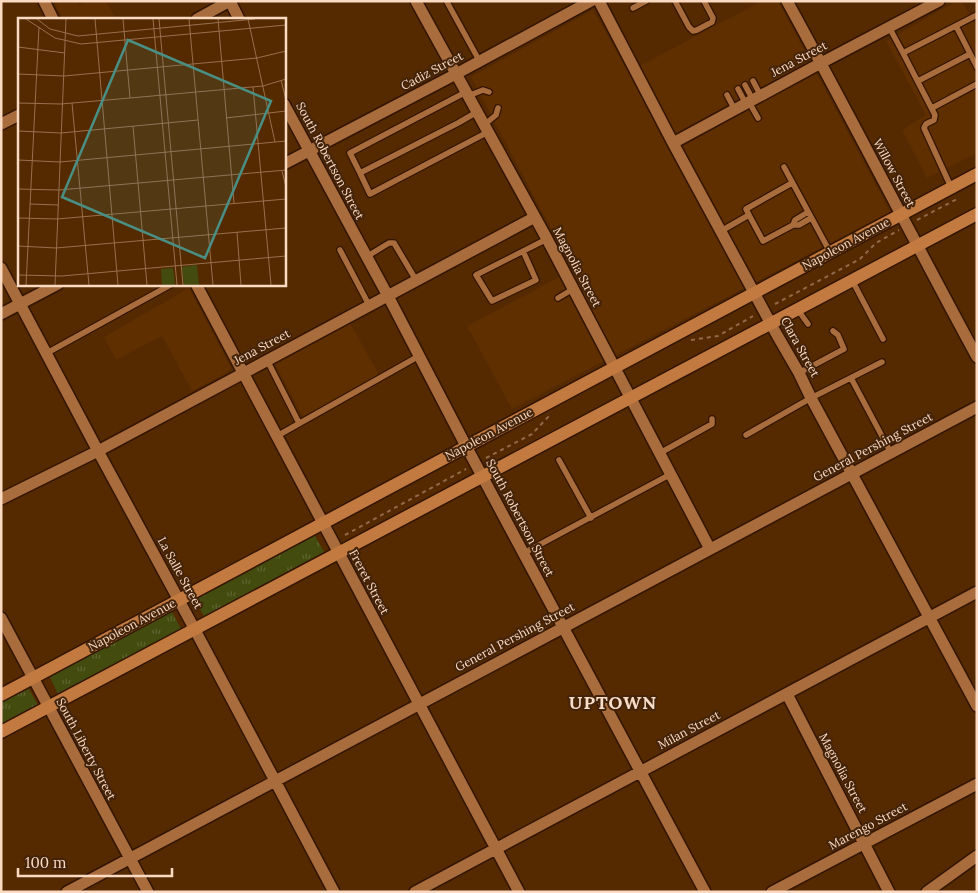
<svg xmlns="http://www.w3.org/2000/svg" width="978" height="893" font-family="Lora,serif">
  <defs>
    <pattern id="grass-tufts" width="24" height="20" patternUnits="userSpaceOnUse" patternTransform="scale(1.25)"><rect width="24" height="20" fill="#434b0f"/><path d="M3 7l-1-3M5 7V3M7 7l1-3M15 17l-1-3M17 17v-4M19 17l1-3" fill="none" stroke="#5f6430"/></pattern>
  </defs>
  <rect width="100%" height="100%" fill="#552a01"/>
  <path fill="#5f2f00" d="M54 1H77L80 5 87 1H106L116 19H63Z
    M762 1H778L890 212 512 409 467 326 573 270 471 77 593 10 628 72Z
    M957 1H962L977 28V153L927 178 902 130 926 115 886 41Z
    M189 288 230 366V369L228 372 192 391 162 336 116 360 104 337Z
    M350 323 379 375 303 417 274 362Z"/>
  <path fill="url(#grass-tufts)" d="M314 534 324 552 204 616 194 598Z
    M171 610 181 629 58 694 49 675Z
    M27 686 38 705 1 724V700Z"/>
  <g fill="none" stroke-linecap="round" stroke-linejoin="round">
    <defs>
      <path id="lane" d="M675 1 689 27 693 31 697 30 712 22 713 18 704 1
        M447 2 480 62
        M633 8 646 1
        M956 26 977 67
        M889 27 903 53
        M753 81 761 96
        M918 81 970 54
        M745 85 753 100
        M738 89 746 104
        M466 92 350 153 360 173 458 123 477 112
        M727 95 735 110
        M468 96 483 90 489 92
        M749 102 758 118
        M932 108 977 84
        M484 125 496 115 498 108
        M784 167 830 252
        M360 173 370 194 488 132
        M951 187 924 128 926 124 934 120 935 115 903 53 977 15
        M808 212 795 220 793 225H799L811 218
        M749 215 763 241 793 225
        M721 231 749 215 746 209 792 183
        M340 250 369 305
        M523 251 536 280 492 301 476 275 547 239
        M366 257 389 243H394L416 280
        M852 280 883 339
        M558 298 573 289
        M798 310 808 324
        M47 353 172 284
        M267 360 299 423
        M799 373 844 349 838 335 833 331
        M851 378 891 453
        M746 435 811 398 882 362
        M277 436 419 356
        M660 453 712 424V419
        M559 460 591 518
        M524 553 671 474"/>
      <path id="street" d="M44 1 53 19
        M230 1 239 19
        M416 1 547 239 710 549
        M599 1 673 143 777 335 799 373 811 398 977 706
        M787 1C852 119 913 239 977 357
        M197 19 230 1
        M284 104 388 296 466 446 705 892
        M1 124 19 115
        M673 143 821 63 939 1
        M284 164 456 74 591 1
        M1 268 98 451 194 628 334 892
        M196 284 519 892
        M1 314 58 284
        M1 499 98 451 535 217
        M1 618 148 892
        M787 694 889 892
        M67 892 977 407
        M415 892 977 592
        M772 892 977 784
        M927 892 977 856"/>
      <path id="secondary" d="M1 695 977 174
        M1 732 977 214"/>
    </defs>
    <use href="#lane" stroke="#331500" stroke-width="8"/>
    <use href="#street" stroke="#331500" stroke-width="14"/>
    <use href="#secondary" stroke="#331500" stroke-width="15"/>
    <path stroke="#926a48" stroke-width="2" stroke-dasharray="4 4" stroke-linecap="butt" d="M917 220 957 199
      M775 304 860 259 876 243 899 230
      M691 340 718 336 753 316
      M486 458 532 434 550 415
      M345 535 466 469"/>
    <use href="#lane" stroke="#a96c3d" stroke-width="5.5"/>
    <use href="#street" stroke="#a96c3d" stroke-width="11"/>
    <use href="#secondary" stroke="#c27a40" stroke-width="12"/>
  </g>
  <g text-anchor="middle" stroke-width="4" stroke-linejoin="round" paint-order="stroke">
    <g font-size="12" fill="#fcdac2" stroke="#43240a">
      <text transform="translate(799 59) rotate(-28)" y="4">Jena Street</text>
      <text transform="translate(432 71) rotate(-28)" y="4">Cadiz Street</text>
      <text transform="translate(330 161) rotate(62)" y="4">South Robertson Street</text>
      <text transform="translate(894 173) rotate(62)" y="4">Willow Street</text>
      <text transform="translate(846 244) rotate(-28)" y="4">Napoleon Avenue</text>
      <text transform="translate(577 267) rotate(62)" y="4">Magnolia Street</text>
      <text transform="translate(262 347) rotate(-28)" y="4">Jena Street</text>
      <text transform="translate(800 347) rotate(61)" y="4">Clara Street</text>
      <text transform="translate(489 434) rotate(-28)" y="4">Napoleon Avenue</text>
      <text transform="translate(873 447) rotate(-28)" y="4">General Pershing Street</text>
      <text transform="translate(520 518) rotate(62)" y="4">South Robertson Street</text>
      <text transform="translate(180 573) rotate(61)" y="4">La Salle Street</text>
      <text transform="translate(369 582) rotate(62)" y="4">Freret Street</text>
      <text transform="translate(132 625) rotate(-28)" y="4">Napoleon Avenue</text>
      <text transform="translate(515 637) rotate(-28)" y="4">General Pershing Street</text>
      <text transform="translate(689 730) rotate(-28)" y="4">Milan Street</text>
      <text transform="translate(86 749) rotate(62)" y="4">South Liberty Street</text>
      <text transform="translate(843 773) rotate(62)" y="4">Magnolia Street</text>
      <text transform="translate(868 826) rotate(-28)" y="4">Marengo Street</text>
    </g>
    <g font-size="18" font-weight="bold" letter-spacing="1" fill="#f8ddc9" stroke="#43240a">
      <text x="613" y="709">UPTOWN</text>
    </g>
  </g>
  <g transform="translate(18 18)">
    <rect width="268" height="268" fill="#552a01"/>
    <path d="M179 247 181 267H166L164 249ZM155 250 157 267H144L143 251Z" fill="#434b0f"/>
    <path fill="none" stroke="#98704e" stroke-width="1" d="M8 1 37 20 63 26 268 7M19 1 32 11 60 18 237 1M77 1 100 267M105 1 112 80M135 1 159 267M141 1 165 267M171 1 195 267M200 1 216 185M230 1 257 124M0 29 47 35M0 56 46 58 239 40 268 33M263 62 268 82M235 69 253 267M0 85 43 86 112 80 245 68 268 61M54 85 71 267M208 100 268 93M115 108 129 267M0 113 43 115 180 102M0 142 42 144 268 123M264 153 268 169M0 171 41 172 268 152M12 186 40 187M0 200 39 201 268 181M219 214 223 267M0 228 38 230 268 210M0 257 44 258 268 238M8 267 21 9M37 267 48 1"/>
    <path fill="#4a8f83" fill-opacity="0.15" stroke="#4a8f83" stroke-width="2.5" d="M110 22 253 83 187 240 44 179Z"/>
    <rect width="268" height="268" fill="none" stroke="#fcdac2" stroke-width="2.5"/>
  </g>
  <rect width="978" height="893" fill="none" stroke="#fcdac2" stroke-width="5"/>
  <path d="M18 868v8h154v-8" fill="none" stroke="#fcdac2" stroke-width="2.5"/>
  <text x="25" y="868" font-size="15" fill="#fcdac2" stroke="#43240a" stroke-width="4" paint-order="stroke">100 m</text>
</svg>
